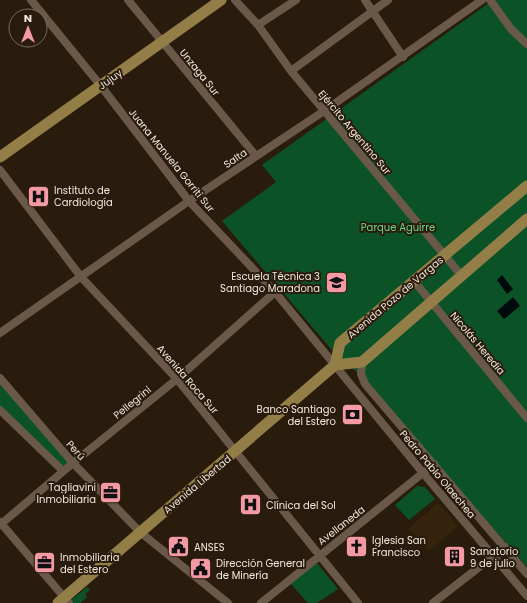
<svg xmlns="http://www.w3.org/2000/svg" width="527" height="603" font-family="Poppins,sans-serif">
  <rect width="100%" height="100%" fill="#2a1c0c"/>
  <path fill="#36230e" d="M438 503 458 526 429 551 409 528Z"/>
  <path fill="#0b5326" d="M493 0H527V567L357 372 337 356 222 221 276 182 262 165Z
    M0 377 71 463 60 471 0 406Z
    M417 486 425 487 435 499 409 520 395 505Z
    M317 563 338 589 317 603H308L290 583Z
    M87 587 90 590 85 594 87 597 80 603H73L71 600Z"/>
  <path fill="#000a0d" d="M502 275 513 289 507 294 497 280Z
    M513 297 520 306 504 319 497 311Z"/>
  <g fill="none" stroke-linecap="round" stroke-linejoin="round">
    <path stroke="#6a5948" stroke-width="8" d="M31 0 101 86 189 201 275 292 423 473 527 596
      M128 0 256 156
      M235 0 258 25 291 71 461 275
      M365 0 403 57
      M490 0 511 29 527 44
      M258 25 296 0
      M291 71 388 0
      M0 170 81 277 177 379 358 603
      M414 281 527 418
      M0 333 189 201 324 111 482 0
      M362 362 361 374 365 384 527 574
      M0 378 73 463 140 532 228 603
      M0 410 63 471
      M0 522 69 603
      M0 525 73 463 177 379 275 292
      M261 603 434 464
      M433 603 505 547"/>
    <path stroke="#937e47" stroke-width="11" d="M0 157 221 0
      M335 365 340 343 527 186
      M335 365 362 362 527 219
      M58 603 335 365"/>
  </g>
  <defs>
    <symbol id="hospital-square" viewBox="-11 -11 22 22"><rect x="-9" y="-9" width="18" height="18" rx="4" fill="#f49aa5" stroke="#2a1c0c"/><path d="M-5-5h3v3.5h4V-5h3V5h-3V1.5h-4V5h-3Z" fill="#111"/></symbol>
    <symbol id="school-square" viewBox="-11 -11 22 22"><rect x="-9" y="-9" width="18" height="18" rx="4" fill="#f49aa5" stroke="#2a1c0c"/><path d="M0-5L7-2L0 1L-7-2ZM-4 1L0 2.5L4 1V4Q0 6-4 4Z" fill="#111"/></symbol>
    <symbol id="bank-square" viewBox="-11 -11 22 22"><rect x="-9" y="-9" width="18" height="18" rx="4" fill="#f49aa5" stroke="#2a1c0c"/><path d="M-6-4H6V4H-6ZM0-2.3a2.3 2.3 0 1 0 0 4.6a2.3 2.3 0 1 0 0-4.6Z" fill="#111"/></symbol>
    <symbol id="office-square" viewBox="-11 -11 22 22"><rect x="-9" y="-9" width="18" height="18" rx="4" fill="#f49aa5" stroke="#2a1c0c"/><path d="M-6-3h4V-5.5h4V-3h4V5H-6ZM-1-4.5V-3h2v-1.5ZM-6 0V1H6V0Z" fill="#111"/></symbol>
    <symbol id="church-square" viewBox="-11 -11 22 22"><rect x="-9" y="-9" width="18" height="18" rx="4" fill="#f49aa5" stroke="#2a1c0c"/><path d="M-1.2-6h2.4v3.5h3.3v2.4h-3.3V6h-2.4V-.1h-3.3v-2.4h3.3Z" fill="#111"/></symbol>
    <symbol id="civic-square" viewBox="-11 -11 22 22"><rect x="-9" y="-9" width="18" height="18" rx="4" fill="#f49aa5" stroke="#2a1c0c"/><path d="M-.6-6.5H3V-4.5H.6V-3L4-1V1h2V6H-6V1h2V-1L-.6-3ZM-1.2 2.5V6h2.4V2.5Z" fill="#111"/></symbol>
    <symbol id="building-square" viewBox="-11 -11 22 22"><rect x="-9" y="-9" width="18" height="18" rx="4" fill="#f49aa5" stroke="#2a1c0c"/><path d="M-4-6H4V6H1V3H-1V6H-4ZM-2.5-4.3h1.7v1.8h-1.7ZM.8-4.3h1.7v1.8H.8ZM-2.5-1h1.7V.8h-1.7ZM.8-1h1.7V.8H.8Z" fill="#111"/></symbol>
  </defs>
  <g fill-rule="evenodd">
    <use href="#hospital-square" x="26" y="184" width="25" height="25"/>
    <use href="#school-square" x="324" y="270" width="25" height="25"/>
    <use href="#bank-square" x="340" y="402" width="25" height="25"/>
    <use href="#office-square" x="98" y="480" width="25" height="25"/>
    <use href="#hospital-square" x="238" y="492" width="25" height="25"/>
    <use href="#church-square" x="344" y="534" width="25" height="25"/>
    <use href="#civic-square" x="166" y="534" width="25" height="25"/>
    <use href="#building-square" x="442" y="544" width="25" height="25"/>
    <use href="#office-square" x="32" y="550" width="25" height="25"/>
    <use href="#civic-square" x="188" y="556" width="25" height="25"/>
  </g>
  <g text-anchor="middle" stroke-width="4" stroke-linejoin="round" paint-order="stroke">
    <g font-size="10" fill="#f0e6dc" stroke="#2a1c0c">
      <text transform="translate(200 72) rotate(51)" y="4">Unzaga Sur</text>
      <text transform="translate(110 79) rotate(-36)" y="4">Jujuy</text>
      <text transform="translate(355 132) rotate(50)" y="4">Ejército Argentino Sur</text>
      <text transform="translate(235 158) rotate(-34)" y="4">Salta</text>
      <text transform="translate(172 160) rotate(51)" y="4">Juana Manuela Gorriti Sur</text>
      <text transform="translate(395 297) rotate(-40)" y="4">Avenida Pozo de Vargas</text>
      <text transform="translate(478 343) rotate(50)" y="4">Nicolás Heredia</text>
      <text transform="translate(188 379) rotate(49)" y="4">Avenida Roca Sur</text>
      <text transform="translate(132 402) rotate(-39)" y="4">Pellegrini</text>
      <text transform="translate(76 450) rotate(48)" y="4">Perú</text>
      <text transform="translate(438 474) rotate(50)" y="4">Pedro Pablo Olaechea</text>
      <text transform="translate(197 484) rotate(-40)" y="4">Avenida Libertad</text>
      <text transform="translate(341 525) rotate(-38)" y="4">Avellaneda</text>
    </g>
    <g font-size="10" fill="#f0e6dc" stroke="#2a1c0c" text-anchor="start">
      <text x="54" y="194">Instituto de<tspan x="54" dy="12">Cardiología</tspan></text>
      <text x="320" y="280" text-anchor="end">Escuela Técnica 3<tspan x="320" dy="12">Santiago Maradona</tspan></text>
      <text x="336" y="413" text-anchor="end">Banco Santiago<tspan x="336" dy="12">del Estero</tspan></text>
      <text x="96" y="491" text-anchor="end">Tagliavini<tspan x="96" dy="12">Inmobiliaria</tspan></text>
      <text x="266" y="509">Clínica del Sol</text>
      <text x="372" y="544">Iglesia San<tspan x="372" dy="12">Francisco</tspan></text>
      <text x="194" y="551">ANSES</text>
      <text x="470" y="555">Sanatorio<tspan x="470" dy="12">9 de julio</tspan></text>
      <text x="60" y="561">Inmobiliaria<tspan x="60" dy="12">del Estero</tspan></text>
      <text x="216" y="567">Dirección General<tspan x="216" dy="12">de Minería</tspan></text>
    </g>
    <g font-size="10" fill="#6ad987" stroke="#2a1c0c">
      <text x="398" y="231">Parque Aguirre</text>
    </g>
  </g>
  <g transform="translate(28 28)"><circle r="19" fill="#2a1c0c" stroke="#796d5f"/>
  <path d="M0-3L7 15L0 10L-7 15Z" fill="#f49aa5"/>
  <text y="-6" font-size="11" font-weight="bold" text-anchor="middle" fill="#f0e6dc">N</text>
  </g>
</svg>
